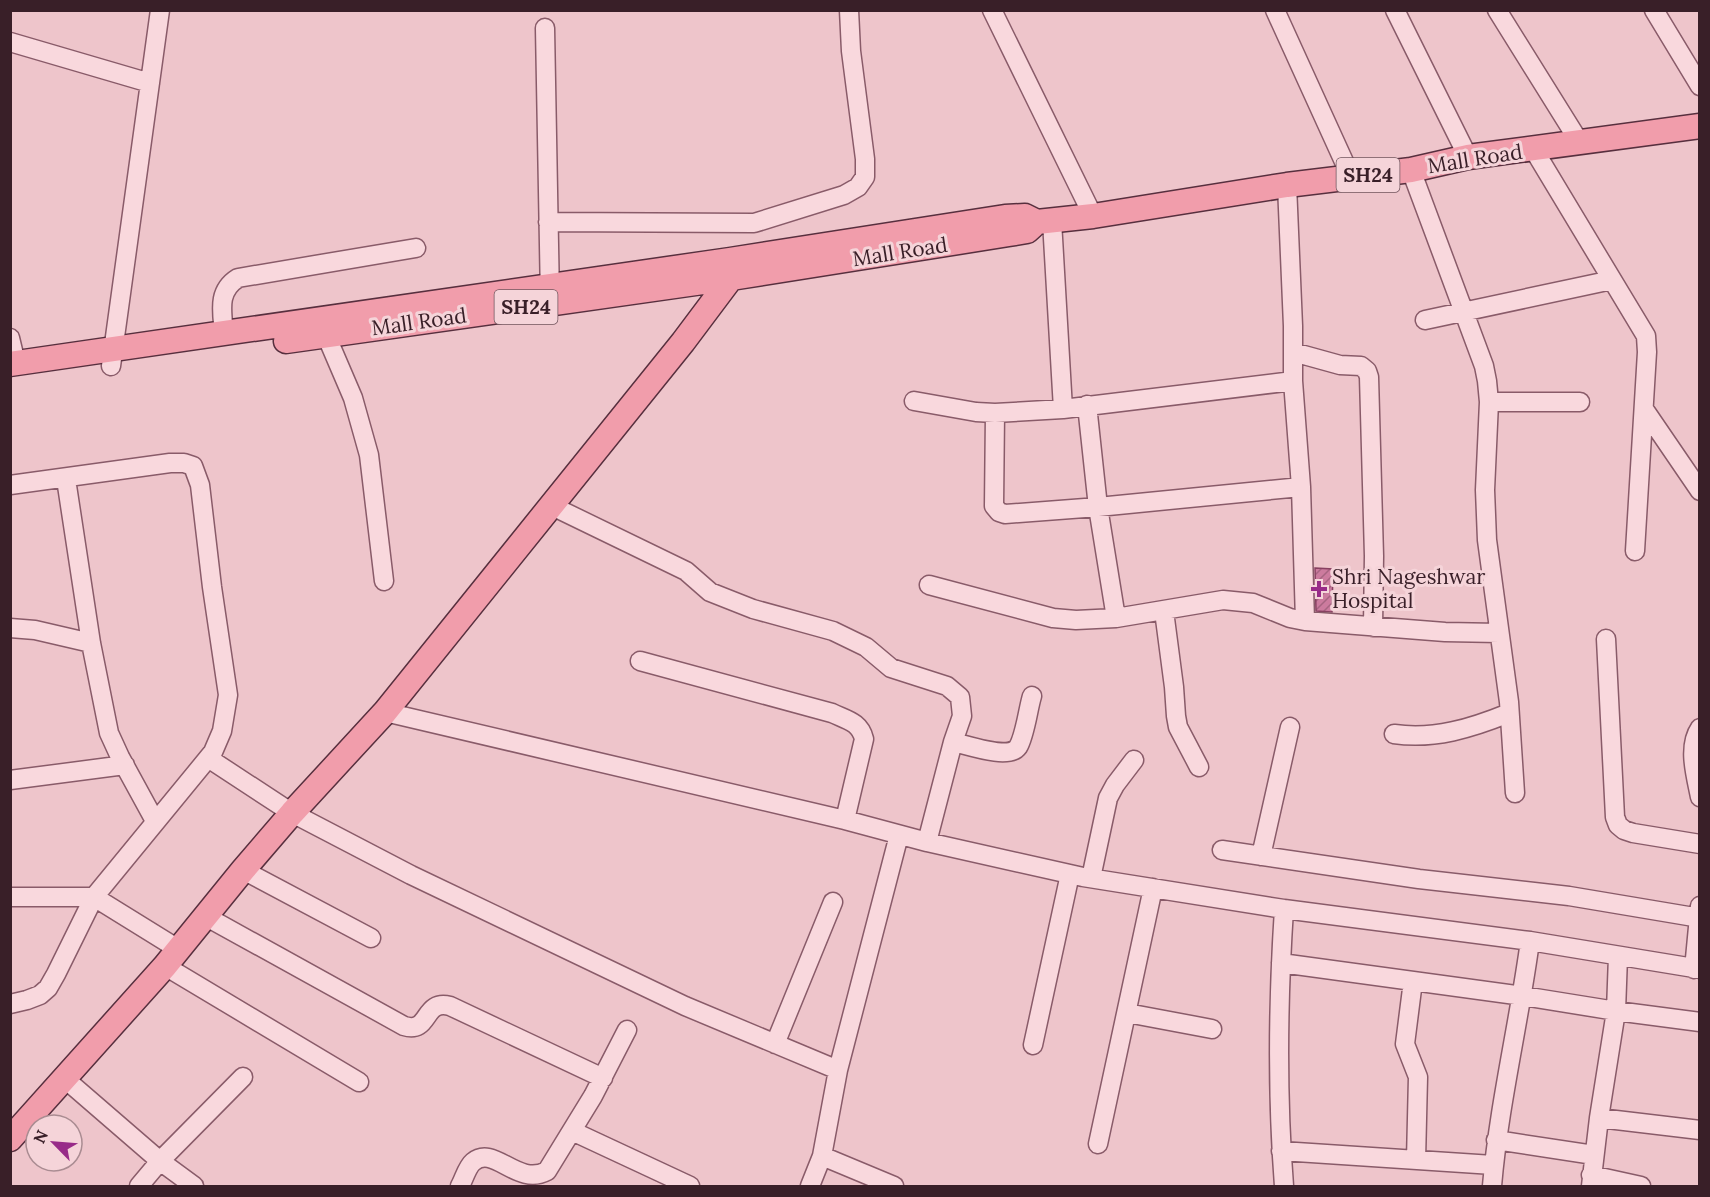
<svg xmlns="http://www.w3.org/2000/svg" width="1710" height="1197" font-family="Lora,serif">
  <defs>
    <pattern id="building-hatch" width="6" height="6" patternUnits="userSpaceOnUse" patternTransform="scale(1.5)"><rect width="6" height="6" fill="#cc7b9e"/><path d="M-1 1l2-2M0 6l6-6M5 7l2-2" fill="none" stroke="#a76481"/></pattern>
  </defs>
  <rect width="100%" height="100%" fill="#eec5cb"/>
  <path fill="url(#building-hatch)" stroke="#884161" stroke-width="1.5" d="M1315 568 1333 569 1332 612 1316 611Z"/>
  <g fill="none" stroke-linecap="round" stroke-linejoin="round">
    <defs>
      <path id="minor" d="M992 10 1093 216
        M1275 10 1351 177
        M1395 10 1468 157
        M1497 10 1580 143
        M1654 10 1700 86
        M545 28 550 299
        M10 42 150 83
        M1534 150 1646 336 1647 352 1635 551
        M1411 170 1484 366 1487 381 1489 402 1485 490 1487 540 1509 702 1515 793
        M1287 185 1293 326V381L1301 487 1305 621
        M1052 221 1063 409
        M548 222 754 223 844 195 858 187 865 177V159L851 51 849 10
        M1425 320 1612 280
        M224 333C222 311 217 291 238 278L416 248
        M326 335 353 398 369 455 384 581
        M10 338 16 363
        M1293 352 1340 365 1361 366 1367 371 1369 377 1374 556 1373 627
        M111 366 160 10
        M914 401 976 412 995 413 1063 409 1293 381
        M1489 402H1580
        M1087 405 1098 507 1116 618
        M1644 409 1700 491
        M995 413 994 506 999 512 1005 514 1098 507 1301 487
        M66 479 91 643 109 733 120 757 155 821
        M10 485 170 463H184L193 466 200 485 212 587 228 695 222 731 213 752 94 897 56 974 48 988 40 995 27 1000 10 1004
        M552 506 686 571 710 592 753 609 833 631 866 647 891 668 947 686 960 697 962 716 953 742 927 842
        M929 585 1053 618 1076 620 1116 618 1223 600 1253 603 1290 618 1305 621 1445 632 1499 633
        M1164 611 1174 687 1176 716 1178 727 1199 767
        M10 628 35 630 91 643
        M1606 639 1615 817 1618 825 1624 830 1633 833 1700 844
        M640 661 832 713C847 720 860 722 864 739L845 820
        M385 712 845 820 927 842 1083 877 1284 909 1530 941 1700 969
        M1700 728C1687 747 1696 776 1700 797
        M1394 734C1434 740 1472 728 1509 713
        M953 742C967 745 1009 760 1018 747 1025 736 1028 709 1032 696
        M208 758 292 813 411 875 685 1006 838 1070
        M10 780 125 765
        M1222 850 1419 879 1569 896 1700 918
        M1261 856 1290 727
        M243 870 371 938
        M1091 878 1108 798 1115 785 1134 760
        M10 897H94L178 949
        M205 916 404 1026C431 1034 422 999 450 1006L603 1078
        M1281 963 1523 996 1616 1011 1700 1022
        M165 966 359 1082
        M1694 969 1700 906
        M1413 981 1405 1044 1418 1077 1416 1160
        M1127 1013 1212 1029
        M775 1044 833 902
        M1033 1045 1070 874
        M64 1078 160 1161 194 1186
        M1599 1118 1700 1130
        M572 1131 690 1186
        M1496 1140 1594 1155
        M1098 1144 1153 888
        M1281 1151 1493 1165
        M822 1156 894 1186
        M1591 1175 1641 1186
        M139 1186 160 1161 243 1077
        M460 1186C464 1179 467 1167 473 1162 494 1144 517 1187 547 1171L593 1096 627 1030
        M810 1186 822 1156 838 1070 899 835
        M1284 1186C1277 1096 1278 1000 1284 909
        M1492 1186C1499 1104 1519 1023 1530 941
        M1591 1186 1599 1118 1616 1011 1618 956"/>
      <path id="major" d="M286 341 731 278 1009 234 1027 231 1037 222
        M10 364 730 260 1005 217 1025 216 1037 222 1093 216 1287 185 1411 170 1468 157 1700 126
        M10 1139 165 966 243 870 292 813 385 712 683 342 746 258"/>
    </defs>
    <use href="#minor" stroke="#895b69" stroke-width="21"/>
    <use href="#major" stroke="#572f3e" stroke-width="27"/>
    <use href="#minor" stroke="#f9d8dd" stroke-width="18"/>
    <use href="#major" stroke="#f19dab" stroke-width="24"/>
  </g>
  <path fill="#982b88" stroke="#f5d4d9" stroke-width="2" d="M1316 580h6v6h6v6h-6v6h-6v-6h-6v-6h6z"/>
  <g text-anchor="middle" stroke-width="6" stroke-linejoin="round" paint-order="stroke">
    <g fill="#f5d4d9" stroke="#71555d" stroke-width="1.5">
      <rect x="1336.5" y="158" width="63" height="34" rx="4.5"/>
      <rect x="494.5" y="290" width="63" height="34" rx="4.5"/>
    </g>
    <g font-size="20" font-weight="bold" fill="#391f28">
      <text x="1368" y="182">SH24</text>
      <text x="526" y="314">SH24</text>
    </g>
    <g font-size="21" fill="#391f28" stroke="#f5d4d9">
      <text transform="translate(1475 159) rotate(-9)" y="7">Mall Road</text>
      <text transform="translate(900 252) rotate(-9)" y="7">Mall Road</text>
      <text transform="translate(419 322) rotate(-8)" y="7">Mall Road</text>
    </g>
    <g font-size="21" fill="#391f28" stroke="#f5d4d9" text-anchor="start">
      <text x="1332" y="584">Shri Nageshwar<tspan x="1332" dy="24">Hospital</tspan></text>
    </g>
  </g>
  <rect width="1710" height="1197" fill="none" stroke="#391f28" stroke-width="24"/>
  <g transform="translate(54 1143) rotate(295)"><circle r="28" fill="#f5d4d9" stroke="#aa8c92" stroke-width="1.5"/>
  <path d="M0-4.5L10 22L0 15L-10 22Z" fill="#982b88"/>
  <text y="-9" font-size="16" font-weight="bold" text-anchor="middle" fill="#391f28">N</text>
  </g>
</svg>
